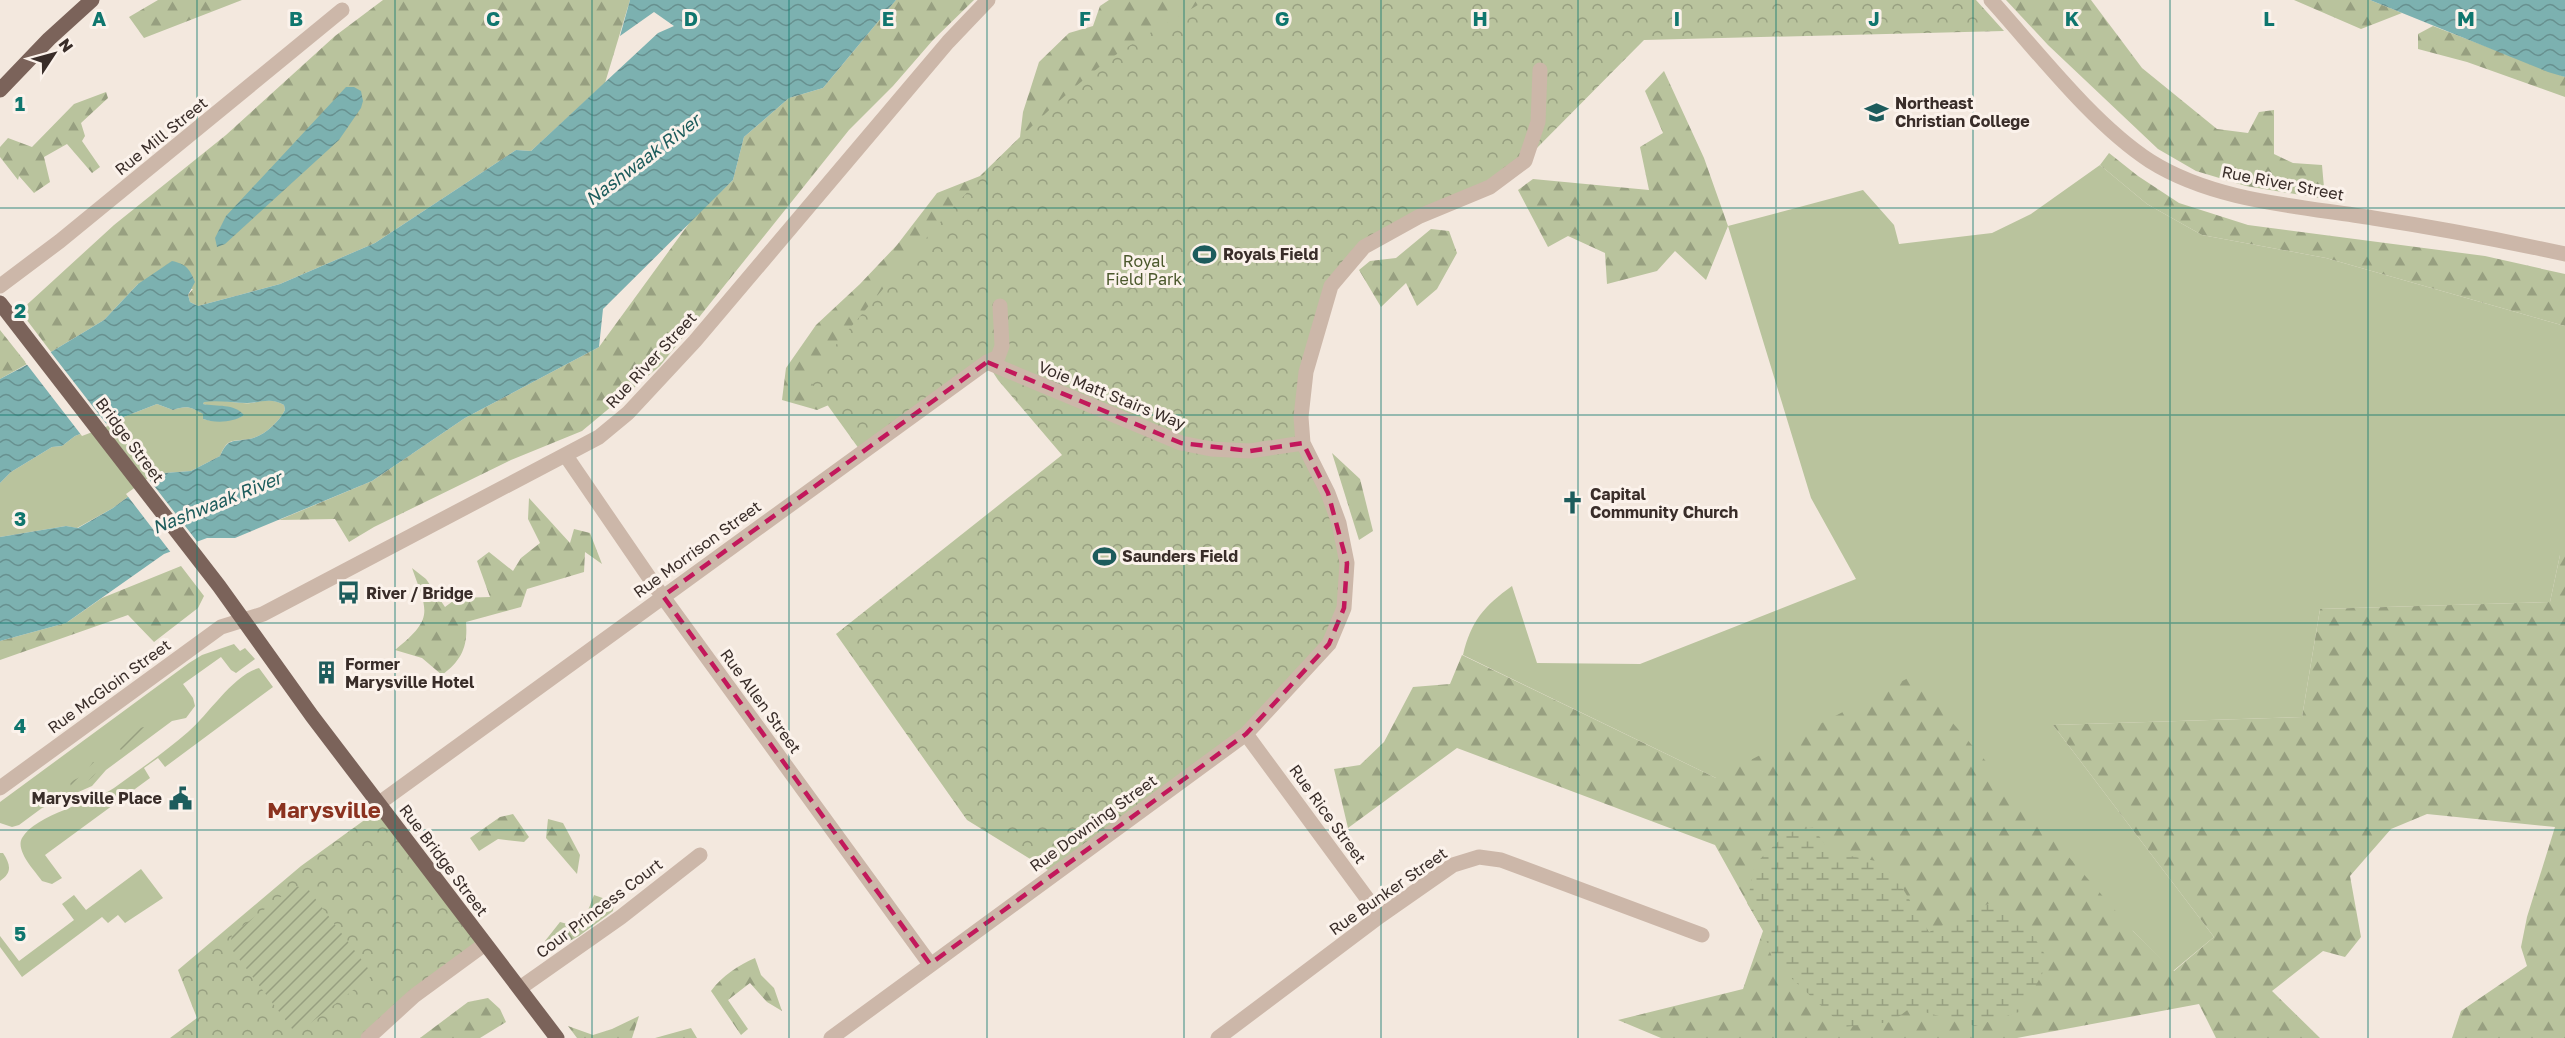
<svg xmlns="http://www.w3.org/2000/svg" width="2565" height="1038" font-family="'Golos Text',sans-serif">
  <defs>
    <pattern id="forest-firs" width="22" height="20" patternUnits="userSpaceOnUse" patternTransform="scale(1.5)"><rect width="22" height="20" fill="#b9c39d"/><path d="M5 1l3.5 6h-7zM16 11l3.5 6h-7z" fill="#979f80"/></pattern>
    <pattern id="wetland-marsh" width="20" height="14" patternUnits="userSpaceOnUse" patternTransform="scale(1.5)"><rect width="20" height="14" fill="#b9c39d"/><path d="M1 5h8M5 5V1M11 12h8M15 12V8" fill="none" stroke="#979f80"/></pattern>
    <pattern id="park-crowns" width="20" height="18" patternUnits="userSpaceOnUse" patternTransform="scale(1.5)"><rect width="20" height="18" fill="#b9c39d"/><path d="M2 6a3 3 0 1 1 6 0M12 15a3 3 0 1 1 6 0" fill="none" stroke="#979f80"/></pattern>
    <pattern id="garden-furrows" width="10" height="10" patternUnits="userSpaceOnUse" patternTransform="scale(1.5)"><rect width="10" height="10" fill="#b9c39d"/><path d="M-1 1l2-2M0 10L10 0M9 11l2-2" fill="none" stroke="#979f80"/></pattern>
    <pattern id="water-waves" width="16" height="10" patternUnits="userSpaceOnUse" patternTransform="scale(1.5)"><rect width="16" height="10" fill="#7cb1b0"/><path d="M0 5q4-4 8 0t8 0" fill="none" stroke="#67908f"/></pattern>
  </defs>
  <rect width="100%" height="100%" fill="#f3e8de"/>
  <path fill="#b9c39d" d="M2100 165 2147 204 2202 235 2326 258 2565 326V555H2560L2550 602 2320 609 2302 717 2053 725 2214 937 2173 971 2133 931 1716 778 1463 655C1471 621 1484 606 1512 586L1537 663 1640 664 1856 579 1811 498 1728 226 1863 190 1894 225 1899 244 1992 233 2031 214Z
    M216 400C227 401 240 404 251 403 264 401 271 398 284 405L285 410C279 422 263 437 249 439 232 442 228 437 220 456L191 471 164 473 153 478 113 508 77 528 66 526 0 537V483L11 472 52 447 62 446 75 436 157 404 173 410C187 405 191 407 204 414L203 419C212 422 236 421 244 415L203 404 204 401Z
    M234 644 240 651 245 648 255 659 236 673 231 670 221 657 183 684 193 698 195 706 186 718 172 721 106 770 92 786 42 808 19 825 12 827 0 823V802L189 663 202 655Z
    M259 668 273 687 165 767 158 758 144 768 150 778 45 855 62 878 52 884 42 881C35 871 15 851 22 838 36 814 92 803 114 788 139 770 165 752 188 732 209 714 233 675 259 668Z
    M0 853H3C11 865 12 873 0 881Z
    M141 869 163 898 125 923 118 915 108 923 102 917 22 977 0 947V936L19 961 74 920 62 904 74 895 86 910Z"/>
  <path fill="url(#forest-firs)" d="M158 0H242L144 38 129 17Z
    M383 0H630L605 83 531 151 516 150 375 243 280 284 198 306 190 302 188 295 193 289 138 284 104 320 51 352 20 311 114 225 226 135 335 36Z
    M896 0H974L933 40 893 86 849 130 660 366 582 431 511 460 374 527 349 542 335 519 279 520 372 481 465 418 599 347 693 218 733 180 744 137 789 98 823 88Z
    M1109 0H1319L843 399 817 410 782 400 786 368 816 325 860 284 897 245 937 193 980 176 1020 137 1023 112 1039 62 1069 33 1093 26 1100 6Z
    M2006 0H2091L2142 68 2217 129 2248 133 2259 112 2274 110V154L2293 163 2322 165 2325 199 2246 186 2196 171 2158 149 2048 45Z
    M2294 0H2370L2402 13 2361 29Z
    M2433 26 2565 77V97L2467 62 2418 49V34Z
    M1664 71 1704 158 1728 226 1706 280 1675 251 1657 271 1607 284 1605 253 1568 236 1548 247 1518 190 1533 179 1649 190 1640 147 1663 133 1645 91Z
    M106 92 108 98 81 123 85 136 82 141 100 167 92 173 67 144 44 157 50 182 34 193 19 176 18 180 0 157V147L8 138 32 147 74 104Z
    M2109 153 2138 176 2179 203 2248 225 2485 256 2565 274V326L2326 258 2202 235 2147 204 2100 165Z
    M1431 229 1449 231 1457 253 1437 289 1417 306 1406 283 1381 307 1359 270 1370 261 1396 258Z
    M0 330 27 364 0 379Z
    M1332 453 1360 479 1373 531 1359 540Z
    M529 498 570 543 574 529 590 533 602 564 585 552 584 572 527 589 521 607 466 622C468 646 462 660 442 675L422 658 395 650C434 618 428 613 412 568L426 579 445 607 457 598 490 597 477 561 489 552 513 571 521 558 540 543 528 519Z
    M2560 555H2565V1038H2452L2461 1011 2527 966 2521 947 2527 917 2555 827 2427 814 2391 829 2350 876 2361 937 2345 957 2323 951 2272 991 2320 1038H2216L2199 1004 2017 1038H1661L1618 1020 1743 989 1763 931 1715 845 1457 748 1348 828 1334 769 1360 765 1384 742 1413 687 1450 684 1462 655 1716 778 1912 676 2133 931 2174 971 2214 937 2053 725 2302 717 2320 609 2550 602Z
    M181 566 204 596 198 608 154 642 128 615 0 660V641L66 623 102 598Z
    M513 814 529 837 524 842 498 839 479 851 470 838 500 817Z
    M548 819 563 823 580 855 577 874 546 838Z
    M594 895 614 902 613 911 579 936 556 948 545 941 560 922 575 926 587 913Z
    M755 958 761 975 774 988 782 1011 767 1002 750 983 728 1000 748 1029 741 1035 711 991C722 976 739 965 755 958Z
    M488 998 500 1009 506 1022 480 1038H420L468 1002Z
    M639 1016 632 1038H577L568 1026 593 1035 612 1029Z
    M691 1028 697 1038H655Z"/>
  <path fill="url(#wetland-marsh)" d="M1813 827 1830 852 1881 862 1903 889 1929 932 1992 902 2027 926 2049 961 2022 1011 1975 1026 1910 1008 1892 1022 1844 1027 1773 961 1763 930 1747 903 1755 864 1787 833Z"/>
  <path fill="url(#park-crowns)" d="M1206 0H1976L2004 31 1644 40 1524 161 1364 247 1331 286 1301 417 1347 563 1329 644 1246 734 1053 873 967 820 836 634 1062 455 998 380 987 363 862 453 808 378C900 270 987 157 1098 68 1129 43 1172 21 1206 0Z
    M378 804 485 944 368 1038H170L197 1018 178 970 301 866 370 816Z"/>
  <path fill="url(#garden-furrows)" d="M144 727 148 729 146 734 136 737 121 750 117 747C123 734 131 729 144 727Z
    M93 762H98C99 778 84 784 71 787L70 782 84 775Z
    M295 886 308 889 373 975 296 1034 230 947 232 934Z"/>
  <path fill="url(#water-waves)" d="M630 0H896L823 88 789 98 744 137 733 180 603 309 599 347 465 418 372 481 235 538H207L164 554 66 623 0 641V537L66 526 78 528 113 508 153 478 164 473 191 471 220 456C228 438 232 442 249 439 263 437 279 422 285 410L284 405C270 397 261 403 247 403 232 403 219 400 204 402L203 404C217 407 234 403 244 415 233 423 214 423 203 419V414C191 407 187 405 173 410L157 404 75 436 62 446 52 447 11 472 0 483V379L51 352 104 320 138 284 172 261C186 264 190 269 195 282L188 295 190 302 198 306 280 284 375 243 516 150 531 151 658 33 674 26 654 12 620 36Z
    M2370 0H2565V77L2548 72Z
    M346 87H354L361 91 363 101 361 108 339 140 225 244 217 247 215 238 226 216Z"/>
  <path fill="#f3e8de" d="M49 350 108 426 82 436 25 362Z
    M148 478 199 544 172 554 126 494Z"/>
  <g fill="none" stroke-linecap="round" stroke-linejoin="round">
    <path stroke="#ccb7a9" stroke-width="15" d="M1991 0C2037 51 2093 124 2150 161 2215 202 2300 206 2373 218 2438 228 2501 240 2565 254
      M0 286 60 241 342 10
      M1303 443 1301 417 1306 372 1331 286 1364 247 1420 216 1490 187 1525 161 1538 122 1540 70
      M566 456 655 586 930 964
      M1246 734 1380 916
      M0 788 221 627 263 614 599 437 628 413 695 341 948 42 988 0
      M378 804 987 362 998 357 1002 346 1000 306
      M520 988 621 917 700 855
      M368 1038 414 996 485 944
      M831 1038 1246 734 1329 644 1344 608 1347 563 1339 523 1328 493 1303 443 1250 451 1211 449 1181 443 987 362
      M1218 1038 1380 916 1453 865 1479 857 1501 860 1702 935"/>
    <path stroke="#7b635a" stroke-width="15" d="M0 90 49 39 92 0
      M0 303 219 586 312 716 557 1038"/>
  </g>
  <path fill="none" stroke="#c2185b" stroke-width="4.5" stroke-dasharray="12 8" stroke-linejoin="round" d="M987 362 1181 443 1250 451 1303 443 1328 493 1347 563 1344 608 1329 644 1246 734 930 964 663 596Z"/>
  <path fill="none" stroke="#0f766e" stroke-width="1.5" stroke-opacity="0.55" d="M197 0V1038M395 0V1038M592 0V1038M789 0V1038M987 0V1038M1184 0V1038M1381 0V1038M1578 0V1038M1776 0V1038M1973 0V1038M2170 0V1038M2368 0V1038M0 208H2565M0 415H2565M0 623H2565M0 830H2565"/>
  <defs>
    <symbol id="university-bare" viewBox="-9 -9 18 18"><path d="M0-5L7-2L0 1L-7-2ZM-4 1L0 2.5L4 1V4Q0 6-4 4Z" fill="#1d5c5c" stroke="#fbf2eb" stroke-width="2.5" paint-order="stroke"/></symbol>
    <symbol id="stadium-bare" viewBox="-9 -9 18 18"><path d="M0-5a6.5 5 0 1 0 0 10a6.5 5 0 1 0 0-10ZM-3.5-1.8h7v3.6h-7Z" fill="#1d5c5c" stroke="#fbf2eb" stroke-width="2.5" paint-order="stroke"/></symbol>
    <symbol id="church-bare" viewBox="-9 -9 18 18"><path d="M-1.2-6h2.4v3.5h3.3v2.4h-3.3V6h-2.4V-.1h-3.3v-2.4h3.3Z" fill="#1d5c5c" stroke="#fbf2eb" stroke-width="2.5" paint-order="stroke"/></symbol>
    <symbol id="bus-bare" viewBox="-9 -9 18 18"><path d="M-5-6H5V4H4V6H2V4H-2V6H-4V4H-5ZM-3.5-4V0h7V-4ZM-3.5 1.2v1.5H-2V1.2ZM2 1.2v1.5H3.5V1.2Z" fill="#1d5c5c" stroke="#fbf2eb" stroke-width="2.5" paint-order="stroke"/></symbol>
    <symbol id="building-bare" viewBox="-9 -9 18 18"><path d="M-4-6H4V6H1V3H-1V6H-4ZM-2.5-4.3h1.7v1.8h-1.7ZM.8-4.3h1.7v1.8H.8ZM-2.5-1h1.7V.8h-1.7ZM.8-1h1.7V.8H.8Z" fill="#1d5c5c" stroke="#fbf2eb" stroke-width="2.5" paint-order="stroke"/></symbol>
    <symbol id="civic-bare" viewBox="-9 -9 18 18"><path d="M-.6-6.5H3V-4.5H.6V-3L4-1V1h2V6H-6V1h2V-1L-.6-3ZM-1.2 2.5V6h2.4V2.5Z" fill="#1d5c5c" stroke="#fbf2eb" stroke-width="2.5" paint-order="stroke"/></symbol>
  </defs>
  <g fill-rule="evenodd">
    <use href="#university-bare" x="1860" y="96" width="33" height="33"/>
    <use href="#stadium-bare" x="1188" y="238" width="33" height="33"/>
    <use href="#church-bare" x="1556" y="486" width="33" height="33"/>
    <use href="#stadium-bare" x="1088" y="540" width="33" height="33"/>
    <use href="#bus-bare" x="332" y="576" width="33" height="33"/>
    <use href="#building-bare" x="310" y="656" width="33" height="33"/>
    <use href="#civic-bare" x="164" y="782" width="33" height="33"/>
  </g>
  <g text-anchor="middle" stroke-width="6" stroke-linejoin="round" paint-order="stroke">
    <g font-size="16" font-weight="bold" fill="#392d29" stroke="#fbf2eb" text-anchor="start">
      <text x="1895" y="109">Northeast<tspan x="1895" dy="18">Christian College</tspan></text>
      <text x="1223" y="260">Royals Field</text>
      <text x="1590" y="500">Capital<tspan x="1590" dy="18">Community Church</tspan></text>
      <text x="1122" y="562">Saunders Field</text>
      <text x="366" y="599">River / Bridge</text>
      <text x="345" y="670">Former<tspan x="345" dy="18">Marysville Hotel</tspan></text>
      <text x="162" y="804" text-anchor="end">Marysville Place</text>
    </g>
    <g font-size="16" fill="#392d29" stroke="#fbf2eb">
      <text transform="translate(161 136) rotate(-39)" y="6">Rue Mill Street</text>
      <text transform="translate(2283 183) rotate(11)" y="6">Rue River Street</text>
      <text transform="translate(651 360) rotate(-47)" y="6">Rue River Street</text>
      <text transform="translate(1112 395) rotate(22)" y="6">Voie Matt Stairs Way</text>
      <text transform="translate(130 440) rotate(53)" y="6">Bridge Street</text>
      <text transform="translate(697 549) rotate(-36)" y="6">Rue Morrison Street</text>
      <text transform="translate(109 686) rotate(-36)" y="6">Rue McGloin Street</text>
      <text transform="translate(761 701) rotate(54)" y="6">Rue Allen Street</text>
      <text transform="translate(1328 814) rotate(54)" y="6">Rue Rice Street</text>
      <text transform="translate(1093 823) rotate(-36)" y="6">Rue Downing Street</text>
      <text transform="translate(444 860) rotate(53)" y="6">Rue Bridge Street</text>
      <text transform="translate(1388 891) rotate(-35)" y="6">Rue Bunker Street</text>
      <text transform="translate(599 908) rotate(-37)" y="6">Cour Princess Court</text>
    </g>
    <g font-size="16" fill="#4b582c" stroke="#fbf2eb">
      <text x="1144" y="267">Royal<tspan x="1144" dy="18">Field Park</tspan></text>
    </g>
    <g font-size="18" font-style="italic" fill="#1d5c5c" stroke="#fbf2eb">
      <text transform="translate(643 160) rotate(-37)" y="6">Nashwaak River</text>
      <text transform="translate(217 503) rotate(-22)" y="6">Nashwaak River</text>
    </g>
    <g font-size="22" font-weight="bold" fill="#8b321f" stroke="#fbf2eb">
      <text x="324" y="818">Marysville</text>
    </g>
  </g>
  <g font-size="20" text-anchor="middle" font-weight="bold" fill="#0f766e" stroke="#fbf2eb" stroke-width="6" stroke-linejoin="round" paint-order="stroke">
    <text x="99" y="26">A</text>
    <text x="296" y="26">B</text>
    <text x="493" y="26">C</text>
    <text x="691" y="26">D</text>
    <text x="888" y="26">E</text>
    <text x="1085" y="26">F</text>
    <text x="1282" y="26">G</text>
    <text x="1480" y="26">H</text>
    <text x="1677" y="26">I</text>
    <text x="1874" y="26">J</text>
    <text x="2072" y="26">K</text>
    <text x="2269" y="26">L</text>
    <text x="2466" y="26">M</text>
    <text x="20" y="111">1</text>
    <text x="20" y="318">2</text>
    <text x="20" y="526">3</text>
    <text x="20" y="733">4</text>
    <text x="20" y="941">5</text>
  </g>
  <g transform="translate(54 54) rotate(54)" stroke="#fbf2eb" stroke-width="4.5" paint-order="stroke">
  <path d="M0-4.5L10 22L0 15L-10 22Z" fill="#392d29"/>
  <text y="-9" font-size="16" font-weight="bold" text-anchor="middle" fill="#392d29">N</text>
  </g>
</svg>
